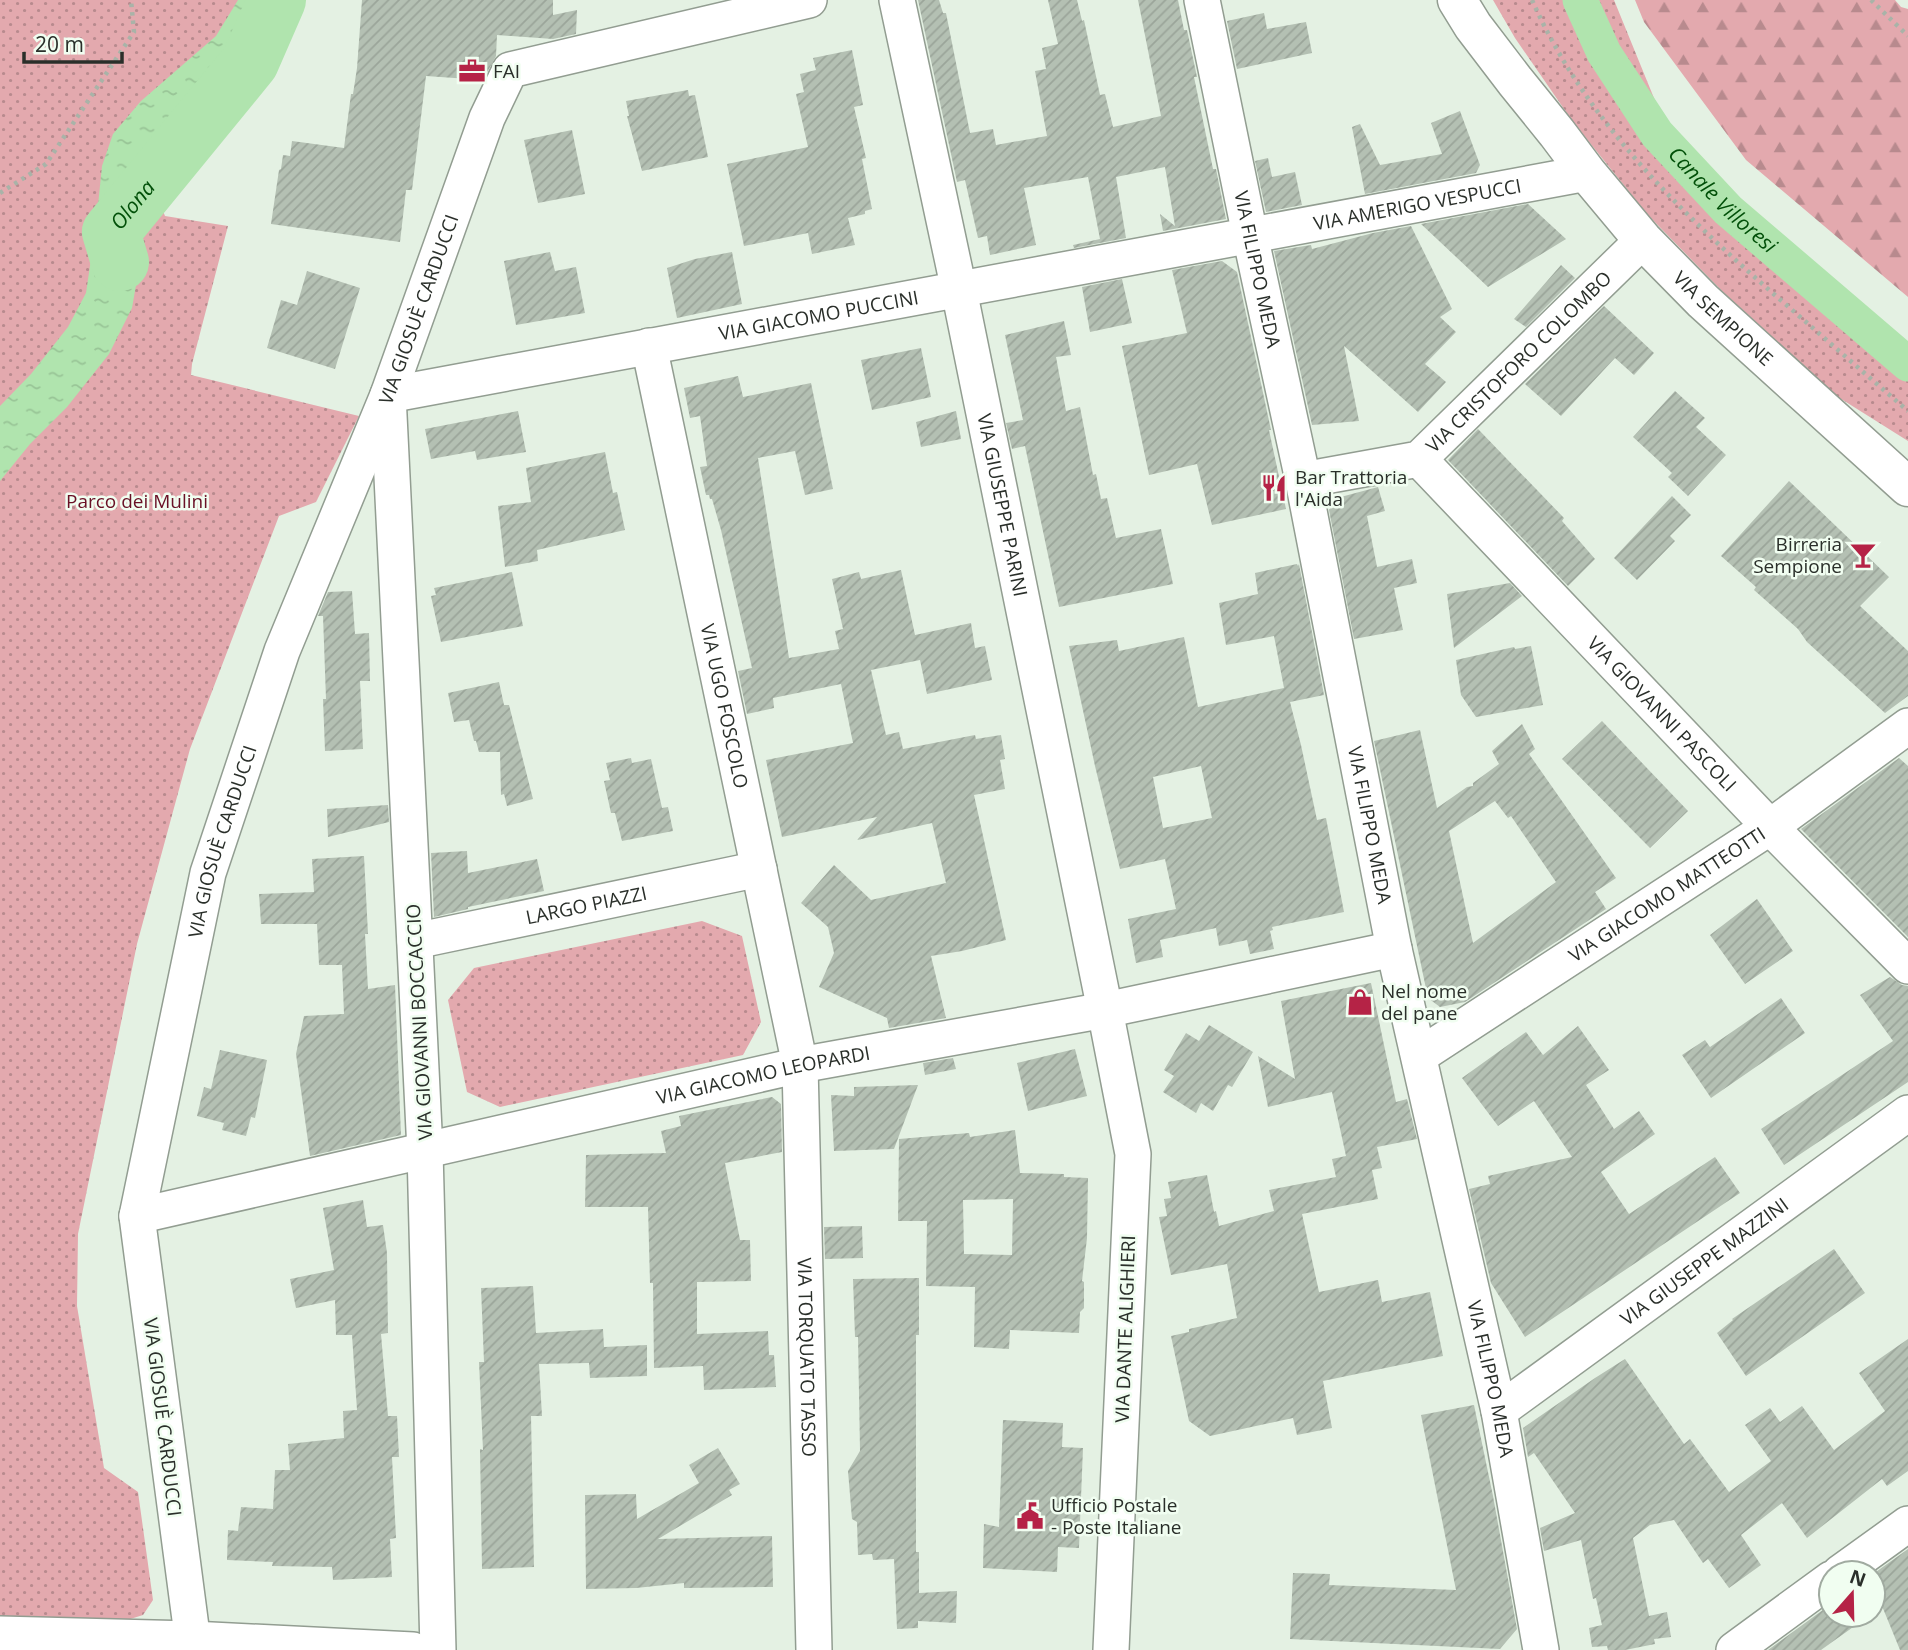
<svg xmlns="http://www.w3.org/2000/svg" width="1908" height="1650" font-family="'Open Sans',sans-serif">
  <defs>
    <pattern id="forest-firs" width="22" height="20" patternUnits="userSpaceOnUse" patternTransform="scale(1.75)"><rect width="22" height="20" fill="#e3a9ae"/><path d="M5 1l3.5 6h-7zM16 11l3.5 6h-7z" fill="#b88a8e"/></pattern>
    <pattern id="park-dots" width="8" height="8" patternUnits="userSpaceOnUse" patternTransform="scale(1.75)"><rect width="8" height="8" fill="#e3a9ae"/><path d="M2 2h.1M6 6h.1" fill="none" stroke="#b88a8e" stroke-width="1.8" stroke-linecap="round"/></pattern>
    <pattern id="water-ripples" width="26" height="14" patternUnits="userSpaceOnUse" patternTransform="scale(1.75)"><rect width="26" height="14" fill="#b0e4ae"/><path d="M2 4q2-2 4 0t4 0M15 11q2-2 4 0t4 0" fill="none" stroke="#98c496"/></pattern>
    <pattern id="building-hatch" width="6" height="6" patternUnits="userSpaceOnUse" patternTransform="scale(1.75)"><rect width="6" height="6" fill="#b4c0b3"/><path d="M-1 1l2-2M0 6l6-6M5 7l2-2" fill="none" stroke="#9ba59a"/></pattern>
  </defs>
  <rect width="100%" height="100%" fill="#e4f1e3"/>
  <path fill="url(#forest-firs)" d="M1635 0H1895L1901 7 1908 9V297L1746 160 1644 22Z"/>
  <path fill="url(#park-dots)" d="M0 0H305L294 29 280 57 235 83 199 111 160 174 156 194 165 216 228 226 192 364 191 375 359 416 316 502 279 516 190 749 137 944 78 1234 77 1306 104 1468 138 1492 153 1600 143 1615 124 1621 0 1638Z
    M1493 0H1614L1687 179 1908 377V441L1838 397 1721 290 1647 214 1573 122 1515 38Z
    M702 921 742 936 761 1022 743 1055 500 1107 467 1092 448 1000 474 968Z"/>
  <path fill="url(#water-ripples)" d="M238 0H287L271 38 241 68 170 126 151 157 142 176 136 230 139 268 132 308 109 354 67 407 30 444 0 481V406L31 374 68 327 86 293 96 225 102 166 113 134 141 101 216 36Z"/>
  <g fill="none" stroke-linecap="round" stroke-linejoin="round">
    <path stroke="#b0e4ae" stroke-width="35" id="s1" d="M1580 0 1604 53 1657 134 1728 210 1908 364"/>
    <path stroke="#b0e4ae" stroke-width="58" id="s2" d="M120 262 111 232 250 62 277 0"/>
  </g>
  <path fill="url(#building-hatch)" fill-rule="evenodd" d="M362 0H553V15L577 10 576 34 553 39 497 35 496 56 483 80 426 76 412 190H406L400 242 271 224 279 170 281 169 283 155 290 156 292 141 344 148 351 94H353L357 68Z
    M918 0H939L943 13H946L970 133 993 129 996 145 1047 136 1035 71 1046 69 1042 48 1058 44 1048 0H1077L1082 21 1084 20 1100 95 1105 94 1113 127 1161 116 1138 0H1178L1184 30H1187L1197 77H1194L1213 169H1216L1226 219 1163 231 1160 214 1175 226 1165 167 1116 177 1126 238 1074 248 1073 245 1100 239 1088 177 1024 188 1036 245 990 255 987 236 978 238 965 180 957 182Z
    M1264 13 1267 29 1306 22 1312 53 1237 69 1227 21Z
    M852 50 863 105 854 107 866 158 862 159 872 209 865 211V214L848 218 855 245 812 254 808 233 744 246 727 164 808 147 796 94 804 92 800 74 816 70 813 58Z
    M688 90 689 96 695 95 708 157 642 171 627 116H629L626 101Z
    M1460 111 1480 165 1476 173 1365 194 1352 127 1360 124 1380 165 1442 154 1431 123Z
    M572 130 585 194 538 203 524 140Z
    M1268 158 1272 177 1295 172 1302 205 1266 212 1255 161Z
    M1528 204 1566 239 1488 287 1421 224Z
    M1411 226 1452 309 1440 317 1456 332 1425 364 1446 382 1418 412 1344 346 1359 421 1312 425 1274 251 1311 245 1312 249 1373 233Z
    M550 252 555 271 576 267 585 313 516 325 504 261Z
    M732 252 742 304 677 318 667 268 695 259Z
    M1222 261 1237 272 1271 430H1269L1286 509 1212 525 1197 464 1149 475 1122 346 1187 333 1172 270Z
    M1561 265 1575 278 1526 327 1514 319Z
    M307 271 360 288 335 369 267 348 281 300 297 305Z
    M1122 279 1132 323 1090 332 1082 287Z
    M1604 306 1654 353 1634 375 1615 358 1561 416 1525 384Z
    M1064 321 1071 355 1056 357 1066 411 1080 407 1093 475 1096 474 1101 499 1107 498 1116 538 1161 529 1173 584 1059 607 1025 446 1012 449 1006 423 1023 420 1005 335Z
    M921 348 931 397 872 410 861 360Z
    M738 376 743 397 811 383 833 489 805 495 795 451 758 458 789 658 839 649 835 631 843 629 832 579 859 572 861 579 901 570 915 635 971 623 975 648 985 646 992 680 927 694 920 660 871 670 886 735 899 732 903 749 975 735 976 739 1001 735 1005 759 1000 760 1005 789 974 795 1006 940 962 951 931 956 946 1018 889 1028 887 1018 819 987 834 953 828 927 801 903 834 865 871 900 946 883 932 823 857 840 877 817 782 837 766 760 853 743 841 684 773 698 774 708 747 714 738 671 752 668 721 530 712 499H710L709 495H706L700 467 707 466 700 416 690 418 684 388Z
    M1675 391 1705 418 1696 427 1726 455 1688 496 1668 477 1672 473 1633 437Z
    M518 411 526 452 477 460 475 451 431 459 425 429Z
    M956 411 961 439 921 447 916 422Z
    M1478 429 1564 518 1562 521 1595 559 1568 586 1448 460Z
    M605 452 613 493 617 492 625 530 537 550 538 561 505 567 498 506 531 502 526 468Z
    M1789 481 1889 577 1860 606 1908 651V696L1885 713 1807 642 1798 629 1754 590 1756 587 1721 556Z
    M1378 487 1385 511 1367 516 1377 567 1412 559 1417 583 1394 588 1403 630 1354 639 1329 510 1337 498Z
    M1672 496 1691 515 1670 536 1675 541 1637 580 1614 558Z
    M1297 564 1298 566 1299 564 1324 695 1290 702 1301 745 1317 820 1326 818 1344 912 1272 927 1273 930 1270 931 1274 949 1250 954 1247 940 1219 946 1216 928 1160 940 1163 957 1136 963 1128 919 1176 909 1165 859 1120 869 1095 766 1069 646 1117 640 1119 651 1184 637 1198 707 1284 688 1274 636 1226 645 1219 603 1258 594 1255 573ZM1201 766 1212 818 1163 828 1153 777Z
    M512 572 523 626 441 642 431 596 436 595 434 588Z
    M1510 583 1522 596 1454 648 1447 594Z
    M352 591 355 634 369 633 370 681H360L363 749 325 751 323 699H326L323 616H318L328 592Z
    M1531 646 1543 705 1476 717 1461 695 1456 660 1514 647 1515 649Z
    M499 682 504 705H509L533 799 507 806 504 794 501 795 500 752H479L476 741H474L469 720 454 722 448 693Z
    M1602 721 1688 811 1650 848 1562 759Z
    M1522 724 1535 749 1529 754 1616 878 1595 892 1606 909 1465 1002 1440 1007 1428 998 1374 741 1420 730 1437 808 1467 787 1473 786V783L1499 764 1492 751ZM1495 801 1508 818 1511 816 1556 882 1473 943 1449 831Z
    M631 758 632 763 651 759 662 808 668 807 673 831 622 841 615 813H611L604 781 610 780 606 763Z
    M1899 758 1908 766V937L1801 829Z
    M388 805 389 822 328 837 327 809Z
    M467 851 468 873 537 859 544 891 468 907V909L434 917 431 853Z
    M364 856 368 934H365L368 989 395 985 401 1135 310 1156 296 1054 304 1016 344 1014 342 965H319L317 924H261L259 894 314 892 312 859Z
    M1757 899 1793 951 1745 984 1710 935Z
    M1890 977 1902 985 1908 986V1082L1784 1165 1761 1129 1893 1041 1860 995Z
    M1371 983 1396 1102 1407 1099 1417 1139 1377 1147 1382 1168 1372 1170 1378 1199 1302 1214 1319 1292 1378 1280 1382 1302 1430 1292 1443 1356 1323 1381 1332 1428 1297 1435 1293 1418 1210 1436 1189 1421 1171 1336 1189 1332V1329L1237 1318 1227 1264 1171 1275 1159 1217 1167 1216 1164 1199 1171 1198 1168 1182 1207 1175 1214 1212 1216 1211 1219 1226 1274 1211 1269 1190 1336 1177 1332 1159 1346 1156 1332 1092 1268 1107 1258 1056 1295 1079 1281 1001Z
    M1781 998 1805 1033 1711 1098 1682 1055 1705 1040 1710 1047Z
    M1209 1025 1253 1052 1232 1087 1228 1085 1213 1111 1201 1103 1196 1113 1163 1092 1174 1076 1164 1070 1186 1033 1199 1041Z
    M1578 1026 1609 1070 1586 1085 1614 1129 1639 1111 1655 1134 1601 1172 1629 1214 1715 1157 1740 1193 1525 1337 1491 1283 1469 1189 1490 1184 1488 1176 1572 1157 1534 1101 1498 1126 1462 1078 1526 1032 1543 1055Z
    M1075 1049 1087 1096 1028 1111 1017 1063Z
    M220 1050 267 1060 255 1118 251 1117 246 1136 222 1130 224 1123 197 1116 204 1087 211 1089Z
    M953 1058 956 1069 925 1075 923 1063Z
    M918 1085 894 1149 834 1151 831 1095 854 1096V1087Z
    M772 1097 781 1104 782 1152 725 1163 740 1240H750L751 1281 697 1282V1334L768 1331 769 1355H774L776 1387 704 1390 703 1366 654 1368 653 1283H650L648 1207H585L586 1155 666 1153 661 1131 681 1126 679 1116Z
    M1015 1130 1020 1173 1064 1174V1177L1088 1178 1087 1238 1082 1281 1084 1282V1308L1080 1312 1079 1333 1010 1330 1009 1349 974 1347 975 1287 926 1286 927 1221H898L899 1139 969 1133 970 1137ZM1013 1199 1012 1255 964 1254 963 1200Z
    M363 1200 367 1227 383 1225 387 1253 388 1333 381 1334 388 1416H397L399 1457H392L396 1538 390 1539 392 1577 333 1580 332 1567 272 1566 273 1562 227 1560 228 1530 238 1531 241 1507 273 1509 275 1470H290L288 1444 344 1438 343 1411 357 1410 352 1335H336L335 1300 296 1308 290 1279 334 1270 323 1208Z
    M862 1226 863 1258 825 1259 824 1227Z
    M1834 1249 1865 1293 1746 1376 1717 1333 1733 1320 1732 1319Z
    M919 1278V1335H916V1552H919V1593L957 1591 956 1623 918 1621V1628L897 1629 894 1559 873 1560 872 1554 858 1555 857 1522 852 1519 848 1471 860 1451 858 1337H855L853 1279Z
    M533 1286 536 1333 603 1329 604 1347 647 1345V1376L590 1378 589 1363 539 1364 542 1416H531L534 1567 482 1569 480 1449 483 1450 479 1362H484L481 1288Z
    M1908 1339V1471L1887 1486 1882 1479 1807 1538 1782 1503 1741 1535 1761 1565 1729 1588 1708 1559 1703 1563 1674 1520 1650 1525 1633 1538 1649 1616 1667 1612 1671 1637 1654 1639 1655 1644 1625 1650H1608L1607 1646 1592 1647 1589 1628 1602 1625 1596 1598 1593 1599 1581 1540 1544 1551 1540 1528 1575 1513 1534 1453 1528 1457 1523 1428 1595 1378 1625 1359 1684 1444 1690 1439 1729 1492 1771 1461 1745 1425 1770 1408 1780 1422 1802 1406 1834 1450 1885 1411 1859 1373Z
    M1474 1405 1493 1496 1517 1629 1500 1649 1290 1639 1293 1573 1330 1574 1329 1585 1456 1590 1421 1415Z
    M1003 1420 1063 1423 1062 1447 1083 1448 1079 1548 1058 1547 1057 1572 983 1568 984 1524 999 1527Z
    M718 1448 740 1484 729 1490 732 1495 658 1539 772 1536 773 1587 684 1588V1583L636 1588 586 1589 585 1495 636 1494 637 1519 699 1483 689 1465Z
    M1908 1549V1650H1900L1882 1606 1873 1613V1574Z
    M1831 1604V1615H1870L1821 1650H1768Z"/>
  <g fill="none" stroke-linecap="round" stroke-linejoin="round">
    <defs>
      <g id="minor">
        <path id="s3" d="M897 0 959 290 1105 1010 1133 1154 1111 1650"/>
        <path id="s4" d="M1202 0 1250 235 1303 480 1394 949 1499 1411 1541 1650"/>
        <path id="s5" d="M649 346 800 1065 814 1650"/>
        <path id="s6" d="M1419 459 1770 827 1908 966"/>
        <path id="s7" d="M1303 480 1419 459 1643 240"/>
        <path id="s8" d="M415 941 759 869"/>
        <path id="s9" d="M1419 1056 1770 827 1908 726"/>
        <path id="s10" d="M137 1216 800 1065 1105 1010 1394 949"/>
        <path id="s11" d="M1499 1411 1908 1113"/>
        <path d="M1840 1573 1908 1524"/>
        <path d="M0 1634 192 1639 413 1650"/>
        <path id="s12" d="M194 1650 137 1216 208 873 282 651 388 395 487 118 510 70 809 0"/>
        <path id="s13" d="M438 1650 425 1151 388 395 1587 173"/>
        <path d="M1734 1650 1831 1579"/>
      </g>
      <g id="primary">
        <path id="s14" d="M1457 0 1473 26 1515 81 1557 133 1587 173 1643 240 1703 301 1908 487"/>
      </g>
    </defs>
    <use href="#minor" stroke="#929d91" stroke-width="38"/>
    <use href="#primary" stroke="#929d91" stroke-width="41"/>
    <path stroke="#a9b3a8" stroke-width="4.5" stroke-dasharray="3.5 5" stroke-linecap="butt" d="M1532 0C1585 120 1679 211 1776 296 1820 334 1864 373 1908 411
      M1871 0 1908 36
      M0 193 46 164 134 32 131 0"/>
    <use href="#minor" stroke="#fff" stroke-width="35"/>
    <use href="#primary" stroke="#fff" stroke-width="38"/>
  </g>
  <defs>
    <symbol id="office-bare" viewBox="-9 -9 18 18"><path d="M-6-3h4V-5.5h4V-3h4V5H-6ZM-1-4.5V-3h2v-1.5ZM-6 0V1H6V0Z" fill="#b52346" stroke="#f1fef1" stroke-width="2.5" paint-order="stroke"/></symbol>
    <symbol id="restaurant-bare" viewBox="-9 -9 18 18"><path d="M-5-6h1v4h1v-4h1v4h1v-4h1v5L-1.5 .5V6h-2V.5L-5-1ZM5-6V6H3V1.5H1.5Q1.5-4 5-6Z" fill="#b52346" stroke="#f1fef1" stroke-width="2.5" paint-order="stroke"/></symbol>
    <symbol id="bar-bare" viewBox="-9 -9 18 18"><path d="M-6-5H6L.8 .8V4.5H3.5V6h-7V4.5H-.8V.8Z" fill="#b52346" stroke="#f1fef1" stroke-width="2.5" paint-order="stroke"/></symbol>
    <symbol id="shop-bare" viewBox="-9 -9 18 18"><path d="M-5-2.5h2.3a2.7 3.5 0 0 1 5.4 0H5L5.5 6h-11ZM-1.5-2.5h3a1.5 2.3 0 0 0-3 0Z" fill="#b52346" stroke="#f1fef1" stroke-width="2.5" paint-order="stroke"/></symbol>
    <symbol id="civic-bare" viewBox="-9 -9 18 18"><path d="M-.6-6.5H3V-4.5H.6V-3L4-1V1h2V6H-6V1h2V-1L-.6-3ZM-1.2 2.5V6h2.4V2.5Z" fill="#b52346" stroke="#f1fef1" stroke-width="2.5" paint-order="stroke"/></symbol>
  </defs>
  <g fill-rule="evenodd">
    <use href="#office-bare" x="453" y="52" width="38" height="38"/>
    <use href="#restaurant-bare" x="1255" y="469" width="38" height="38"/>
    <use href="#bar-bare" x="1844" y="536" width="38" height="38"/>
    <use href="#shop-bare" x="1341" y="983" width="38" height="38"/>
    <use href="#civic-bare" x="1011" y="1497" width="38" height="38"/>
  </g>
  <g text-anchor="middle" stroke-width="5" stroke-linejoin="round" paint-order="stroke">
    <g font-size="19" fill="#2a2f2a" stroke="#f1fef1" text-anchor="start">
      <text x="493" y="78">FAI</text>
      <text x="1295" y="484">Bar Trattoria<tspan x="1295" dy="22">l'Aida</tspan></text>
      <text x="1842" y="551" text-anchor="end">Birreria<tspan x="1842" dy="22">Sempione</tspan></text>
      <text x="1381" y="998">Nel nome<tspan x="1381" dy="22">del pane</tspan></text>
      <text x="1051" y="1512">Ufficio Postale<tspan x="1051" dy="22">- Poste Italiane</tspan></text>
    </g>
    <g font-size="19" fill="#2a2f2a" stroke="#f1fef1">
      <text dy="7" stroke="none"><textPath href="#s13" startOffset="2303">VIA AMERIGO VESPUCCI</textPath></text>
      <text dy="7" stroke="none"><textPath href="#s4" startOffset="275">VIA FILIPPO MEDA</textPath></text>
      <text dy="7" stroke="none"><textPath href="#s12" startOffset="1390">VIA GIOSUÈ CARDUCCI</textPath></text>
      <text dy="7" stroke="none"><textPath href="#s13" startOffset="1694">VIA GIACOMO PUCCINI</textPath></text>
      <text dy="7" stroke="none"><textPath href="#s14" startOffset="416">VIA SEMPIONE</textPath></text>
      <text dy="7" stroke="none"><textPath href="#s7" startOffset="257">VIA CRISTOFORO COLOMBO</textPath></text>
      <text dy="7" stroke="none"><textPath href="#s3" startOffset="516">VIA GIUSEPPE PARINI</textPath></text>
      <text dy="7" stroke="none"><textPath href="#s5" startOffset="368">VIA UGO FOSCOLO</textPath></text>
      <text dy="7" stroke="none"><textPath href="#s6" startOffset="352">VIA GIOVANNI PASCOLI</textPath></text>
      <text dy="7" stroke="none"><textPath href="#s4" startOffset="842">VIA FILIPPO MEDA</textPath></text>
      <text dy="7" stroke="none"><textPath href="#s12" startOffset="822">VIA GIOSUÈ CARDUCCI</textPath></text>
      <text dy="7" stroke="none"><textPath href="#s9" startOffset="296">VIA GIACOMO MATTEOTTI</textPath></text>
      <text dy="7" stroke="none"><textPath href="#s8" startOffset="175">LARGO PIAZZI</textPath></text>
      <text transform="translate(419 1022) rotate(-93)" y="7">VIA GIOVANNI BOCCACCIO</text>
      <text dy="7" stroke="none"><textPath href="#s10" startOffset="642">VIA GIACOMO LEOPARDI</textPath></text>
      <text dy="7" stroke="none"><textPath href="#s11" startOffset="254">VIA GIUSEPPE MAZZINI</textPath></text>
      <text transform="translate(1125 1329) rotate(-88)" y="7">VIA DANTE ALIGHIERI</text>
      <text dy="7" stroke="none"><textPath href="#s5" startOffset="1027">VIA TORQUATO TASSO</textPath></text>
      <text dy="7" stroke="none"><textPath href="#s4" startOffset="1409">VIA FILIPPO MEDA</textPath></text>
      <text transform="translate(163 1417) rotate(83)" y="7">VIA GIOSUÈ CARDUCCI</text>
    </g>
    <g font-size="19" fill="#691025" stroke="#f1fef1">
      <text x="137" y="508">Parco dei Mulini</text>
    </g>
    <g font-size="21" font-style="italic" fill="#025009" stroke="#f1fef1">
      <text dy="7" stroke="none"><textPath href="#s1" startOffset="248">Canale Villoresi</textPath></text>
      <text dy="7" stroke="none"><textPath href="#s2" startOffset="66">Olona</textPath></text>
    </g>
  </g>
  <g transform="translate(1852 1594) rotate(20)"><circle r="33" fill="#f1fef1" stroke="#a1aba1" stroke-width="2"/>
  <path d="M0-5L12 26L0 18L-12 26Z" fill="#b52346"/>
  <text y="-10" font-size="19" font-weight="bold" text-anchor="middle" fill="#2a2f2a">N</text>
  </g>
  <path d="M24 52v10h98v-10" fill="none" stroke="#2a2f2a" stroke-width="3.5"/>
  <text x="35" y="52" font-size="21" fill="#2a2f2a" stroke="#f1fef1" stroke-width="5" paint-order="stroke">20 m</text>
</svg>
